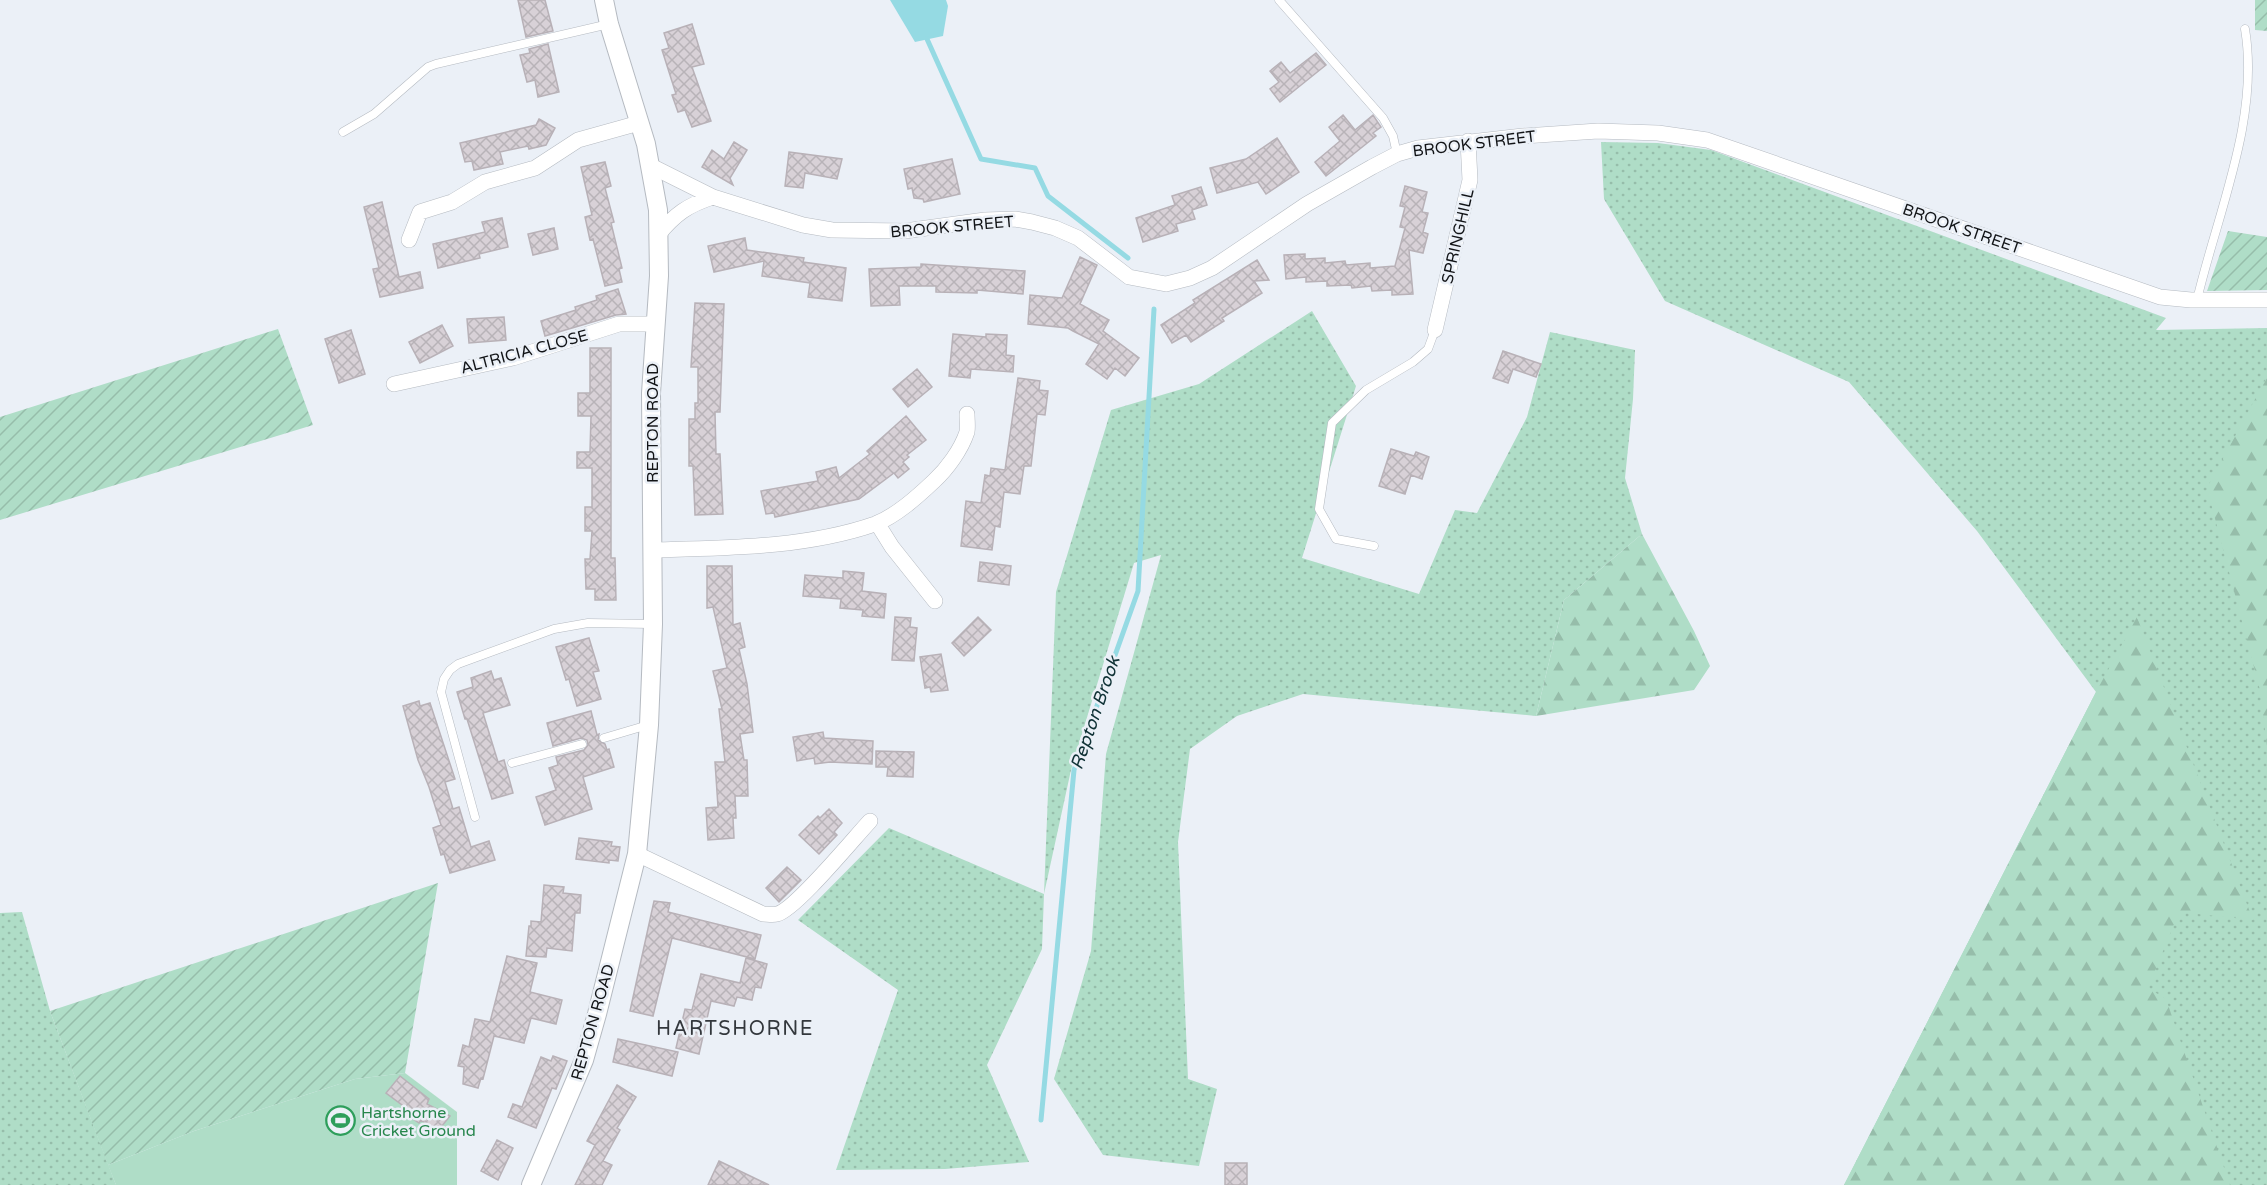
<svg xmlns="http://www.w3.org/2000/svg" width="2267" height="1185" font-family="'Varela Round',sans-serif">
  <defs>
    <pattern id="grass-dots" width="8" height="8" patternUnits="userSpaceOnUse" patternTransform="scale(1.5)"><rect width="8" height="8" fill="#afddc7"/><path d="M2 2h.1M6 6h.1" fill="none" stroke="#96bdaa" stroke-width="1.8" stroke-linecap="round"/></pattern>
    <pattern id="forest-firs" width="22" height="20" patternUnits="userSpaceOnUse" patternTransform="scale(1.5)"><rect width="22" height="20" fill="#afddc7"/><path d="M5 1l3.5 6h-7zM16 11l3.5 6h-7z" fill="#96bdaa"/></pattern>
    <pattern id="garden-furrows" width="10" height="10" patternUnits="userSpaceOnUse" patternTransform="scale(1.5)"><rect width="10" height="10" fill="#afddc7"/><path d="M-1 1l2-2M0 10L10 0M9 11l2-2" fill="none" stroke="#96bdaa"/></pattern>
    <pattern id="building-cross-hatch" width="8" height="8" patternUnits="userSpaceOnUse" patternTransform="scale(1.5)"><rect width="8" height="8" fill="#d8d1d7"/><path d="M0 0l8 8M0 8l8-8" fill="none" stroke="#b8b3b8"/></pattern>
  </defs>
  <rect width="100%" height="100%" fill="#ebf0f7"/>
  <path fill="url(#grass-dots)" d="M1601 142 1658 143 1711 150 2166 318 2156 330 2267 328V1185H1844L2096 692 1977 531 1849 382 1665 301 1604 199Z
    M1312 311 1356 386 1302 558 1419 594 1455 510 1477 513 1527 417 1550 332 1635 350 1633 399 1625 478 1642 534 1564 600 1536 716 1303 694 1237 716 1190 749 1178 842 1188 1079 1217 1089 1199 1166 1103 1155 1054 1079 1091 951 1106 754 1161 555 1134 563 1071 770 1044 894 1042 949 987 1065 1029 1162 945 1169 836 1170 898 990 798 920 889 828 1044 894 1056 592 1111 410 1199 384Z
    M22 912 50 1011 116 1185H0V913Z"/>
  <path fill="url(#forest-firs)" d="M2267 377V746L2260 690 2207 488Z
    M1642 534 1694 631 1710 666 1694 690 1536 716 1564 600Z
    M2137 617 2253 920 2179 912 2148 988 2166 999 2230 1185H1844L2096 692Z"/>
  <path fill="url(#garden-furrows)" d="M2255 0H2267V31L2255 30Z
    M2228 231 2267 237V290L2207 291Z
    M278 329 313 425 0 520V417Z
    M438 883 405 1073 355 1079 194 1131 108 1165 50 1011Z"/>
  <path fill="#afddc7" d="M405 1073 457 1112V1185H116L108 1165 194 1131 355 1079Z"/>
  <path fill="#95dae3" d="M890 0H946L948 6 943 36 915 42Z"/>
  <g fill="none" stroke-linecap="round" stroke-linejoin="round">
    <path stroke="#95dae3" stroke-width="5" d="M927 39 981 159 1035 168 1048 196 1128 258
      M1041 1120 1074 770 1138 591 1154 309"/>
  </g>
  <path fill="url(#building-cross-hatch)" stroke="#b8b1b7" stroke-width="1.5" d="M518 0H545L553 31 526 37Z
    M692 24 704 64 692 67 711 121 692 127 685 110 678 112 672 95 676 94 662 50 669 48 664 33Z
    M548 44 559 92 538 97 535 80 527 82 520 55 530 53 529 49Z
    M1316 53 1326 65 1280 102 1270 89 1279 82 1270 71 1281 62 1290 73Z
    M1343 115 1355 130 1373 115 1381 127 1373 133 1376 136 1326 176 1315 162 1340 141 1329 127Z
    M539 119 555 128 546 145 529 149 528 146 500 152 503 164 474 170 472 161 465 162 460 143 536 125Z
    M1277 138 1299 172 1266 194 1258 182 1217 193 1210 168 1246 159Z
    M734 142 747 150 730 178 733 185 702 167 712 150 724 159Z
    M789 152 842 159 837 179 805 173 803 188 785 186Z
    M952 159 960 194 924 202 923 199 914 198 912 188 908 189 904 169Z
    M605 162 611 186 605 188 614 222 611 223 622 268 619 269 622 282 605 286 593 239 590 240 585 217 592 215 581 167Z
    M1405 186 1427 192 1422 212 1428 213 1423 232 1428 234 1423 253 1409 250 1413 294 1392 295V290L1372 291 1371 286 1352 288 1351 285 1327 286V281L1306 282V277L1286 279 1284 255 1305 254V259L1325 258V263L1345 261 1346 265 1370 263V268L1395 266 1405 228 1400 227 1405 207 1400 206Z
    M1201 187 1207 205 1192 210 1195 219 1176 224 1178 231 1143 242 1136 218 1175 205 1172 196Z
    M382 202 399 277 420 272 423 288 380 297 373 269 379 268 364 207Z
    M502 218 508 247 479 254 480 258 438 268 433 244 485 232 482 222Z
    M554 228 558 249 533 255 528 234Z
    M745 238 747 250 804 258 803 262 846 268 842 301 808 297 810 283 762 276 764 261 714 272 708 246Z
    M1080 257 1097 265 1080 304 1109 320 1103 331 1139 358 1125 376 1115 368 1107 379 1086 364 1099 344 1073 331 1068 328 1028 324 1030 295 1062 298Z
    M1257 260 1269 280 1254 281 1262 293 1222 318 1224 321 1191 342 1186 335 1172 343 1161 325 1195 303 1193 300Z
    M921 264 1025 271 1023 294 977 290V293L936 292V286H899L900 305 871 306 869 269 921 267Z
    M618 289 626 314 616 315 545 336 541 321 576 310 575 307 597 300 596 296Z
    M695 303 724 304 720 412H715L716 454H720L723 514 695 515 693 466H689V419H695V403H698V367H691Z
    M504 317 506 340 469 343 467 319Z
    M442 325 453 346 420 363 409 342Z
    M351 330 365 374 339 383 325 339Z
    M953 334 986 337V334L1007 335 1006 355 1014 356 1013 372 971 369 970 378 949 376Z
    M590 348H611V558H615L616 600H595V589H586L585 559H590L592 531H585V507H592V468H577V452H590L591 416H578V393H590Z
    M1503 351 1541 364 1536 377 1513 369 1508 383 1493 378Z
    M917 369 932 387 908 407 893 389Z
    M1018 378 1040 381 1039 390 1048 391 1045 415 1037 414 1031 466H1024L1020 494 1004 492 1000 527 995 526 992 550 961 546 966 501 981 503 985 475 990 476 991 468 1005 470Z
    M906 416 926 440 907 455 909 457 903 462 909 469 898 478 894 473 859 499 775 517 774 513 766 514 761 491 818 481 816 472 836 467 839 478 870 454 867 451Z
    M1391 449 1414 456 1416 452 1429 457 1422 479 1411 475 1405 494 1379 486Z
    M980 562 1011 566 1009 585 978 581Z
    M707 566H732L733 625 740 623 745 647 739 649 747 684 753 732 740 734 744 760H747L748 796H735L736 818H733L734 838 708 840 706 808 718 807 715 762H725L719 709H722L713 671 727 668 713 607 707 608Z
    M843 571 864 573 862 591 886 594 884 618 862 616 863 610 840 608 841 599 803 596 805 575 843 578Z
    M895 617 911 618 910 627 917 628 914 661 892 660Z
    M978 617 991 630 964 656 952 643Z
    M589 638 599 671 593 672 601 699 577 706 569 679 566 680 556 647Z
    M941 654 948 690 931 692 930 687 925 688 920 657Z
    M491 671 494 680 501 678 510 705 483 713 498 762 504 760 513 793 492 799 467 719H465L457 692 473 687 471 678Z
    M419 701 420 706 430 703 455 779 445 782 453 809 459 807 471 847 489 841 495 860 450 873 444 854 441 855 433 828 441 825 429 787 418 760 403 706Z
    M591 711 597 735 599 734 598 740 605 744 607 750 609 749 614 767 583 777 592 809 545 825 536 797 556 790 549 768 558 765 556 757 584 750 588 745 587 740 581 738 553 746 547 723Z
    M823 732 824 738 873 741 872 764 830 762 815 764 814 758 797 761 793 737Z
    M876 751 914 752 913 777 887 776 888 767H876Z
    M829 809 842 823 834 832 837 835 819 854 799 835 818 816 820 818Z
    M579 838 612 842 611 846 620 847 618 861 609 860V863L576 859Z
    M787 867 801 880 779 902 766 888Z
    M544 885 564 887 563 893 581 895 580 913H575L572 951 547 948 546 957 526 956 529 926H531V921L541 922Z
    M654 901 670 903 668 912 761 935 755 959 672 938 653 1016 630 1011Z
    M507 956 537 963 530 992 562 1000 556 1024 531 1018 524 1043 494 1036 483 1079 481 1078 478 1088 463 1084 464 1067 458 1066 463 1045 469 1047 475 1019 490 1022Z
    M746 958 767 964 761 988 755 987 752 1000 737 997 734 1006 711 1001 699 1054 676 1048 685 1009 692 1010 701 974 740 983Z
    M618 1039 678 1052 672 1076 613 1062Z
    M553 1056 567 1061 556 1089 552 1088 536 1128 508 1117 513 1104 522 1107 541 1057 551 1061Z
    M400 1076 429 1099 427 1104 450 1116 437 1132 421 1120 419 1123 403 1112 406 1108 386 1093Z
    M617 1085 636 1097 617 1128 620 1130 603 1161 612 1165 602 1185H575L595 1145 587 1141Z
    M497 1140 513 1148 498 1180 481 1171Z
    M719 1161 769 1185H708Z
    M1225 1163H1247V1185H1225Z"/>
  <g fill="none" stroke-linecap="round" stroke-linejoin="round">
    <defs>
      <path id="service" d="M1279 0 1383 118 1393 136 1397 154
        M343 132 374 114 428 67 436 64 609 24
        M2197 300C2217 214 2260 119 2245 29
        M1374 546 1336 539 1319 509 1332 423 1366 390 1413 362 1428 349 1435 330
        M604 738 648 725
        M512 763 582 744
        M475 817 441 692 444 679 450 670 458 664 554 629 588 623 652 624"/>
      <path id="minor" d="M651 166 713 197 803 225 832 230 905 231 985 220 1015 219 1032 222 1055 228 1078 238 1129 277 1166 284 1190 278 1212 268 1307 204 1372 167 1397 154 1418 148 1523 136 1598 131 1658 133 1707 140 2160 297 2191 300H2267
        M658 235C675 214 688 205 713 197
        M409 240 420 212 452 202 485 182 535 168 578 140 639 123
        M1435 330 1470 180 1468 141
        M394 384 513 358 619 324H654
        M877 523 892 547 935 601
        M653 550C725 548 806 548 875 524 896 516 917 497 934 481 947 469 961 450 967 432 968 427 967 420 967 414
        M637 854 763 914C767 914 773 915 777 914 795 910 854 838 870 821"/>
      <path id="tertiary" d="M531 1185 584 1060 597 1014 637 854 649 725 653 624 651 393 659 276 658 210 646 144 609 24 604 0"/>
    </defs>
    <use href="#service" stroke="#b5bac1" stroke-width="9"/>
    <use href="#minor" stroke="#b5bac1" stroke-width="16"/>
    <use href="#tertiary" stroke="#b5bac1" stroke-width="20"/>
    <use href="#service" stroke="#fff" stroke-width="8"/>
    <use href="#minor" stroke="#fff" stroke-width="15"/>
    <use href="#tertiary" stroke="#fff" stroke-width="18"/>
  </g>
  <defs>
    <symbol id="stadium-ring" viewBox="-11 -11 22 22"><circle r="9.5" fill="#ebf0f7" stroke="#2e9e5b" stroke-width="1.5"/><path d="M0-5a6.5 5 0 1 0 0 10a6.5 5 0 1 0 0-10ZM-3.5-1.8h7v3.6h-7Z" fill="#2e9e5b"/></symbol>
  </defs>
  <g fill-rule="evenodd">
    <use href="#stadium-ring" x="324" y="1104" width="33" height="33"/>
  </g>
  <g text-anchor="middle" stroke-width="5" stroke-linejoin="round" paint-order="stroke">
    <g font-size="16" fill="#121417" stroke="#ebf0f7">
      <text transform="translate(1474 143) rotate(-7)" y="6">BROOK STREET</text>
      <text transform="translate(952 226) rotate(-5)" y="6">BROOK STREET</text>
      <text transform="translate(1962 228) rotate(19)" y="6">BROOK STREET</text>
      <text transform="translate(1457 236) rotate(-77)" y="6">SPRINGHILL</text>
      <text transform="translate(524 351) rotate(-15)" y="6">ALTRICIA CLOSE</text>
      <text transform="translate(652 423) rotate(-90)" y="6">REPTON ROAD</text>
      <text transform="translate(592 1022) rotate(-74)" y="6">REPTON ROAD</text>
    </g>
    <g font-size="16" fill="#27864d" stroke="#ebf0f7" text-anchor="start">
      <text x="361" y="1118">Hartshorne<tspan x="361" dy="18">Cricket Ground</tspan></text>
    </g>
    <g font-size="18" font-style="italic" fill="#103236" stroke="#ebf0f7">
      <text transform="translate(1095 713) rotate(-71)" y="6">Repton Brook</text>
    </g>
    <g font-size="20" letter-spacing="1.5" fill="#33373c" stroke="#ebf0f7">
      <text x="735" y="1035">HARTSHORNE</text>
    </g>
  </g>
</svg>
